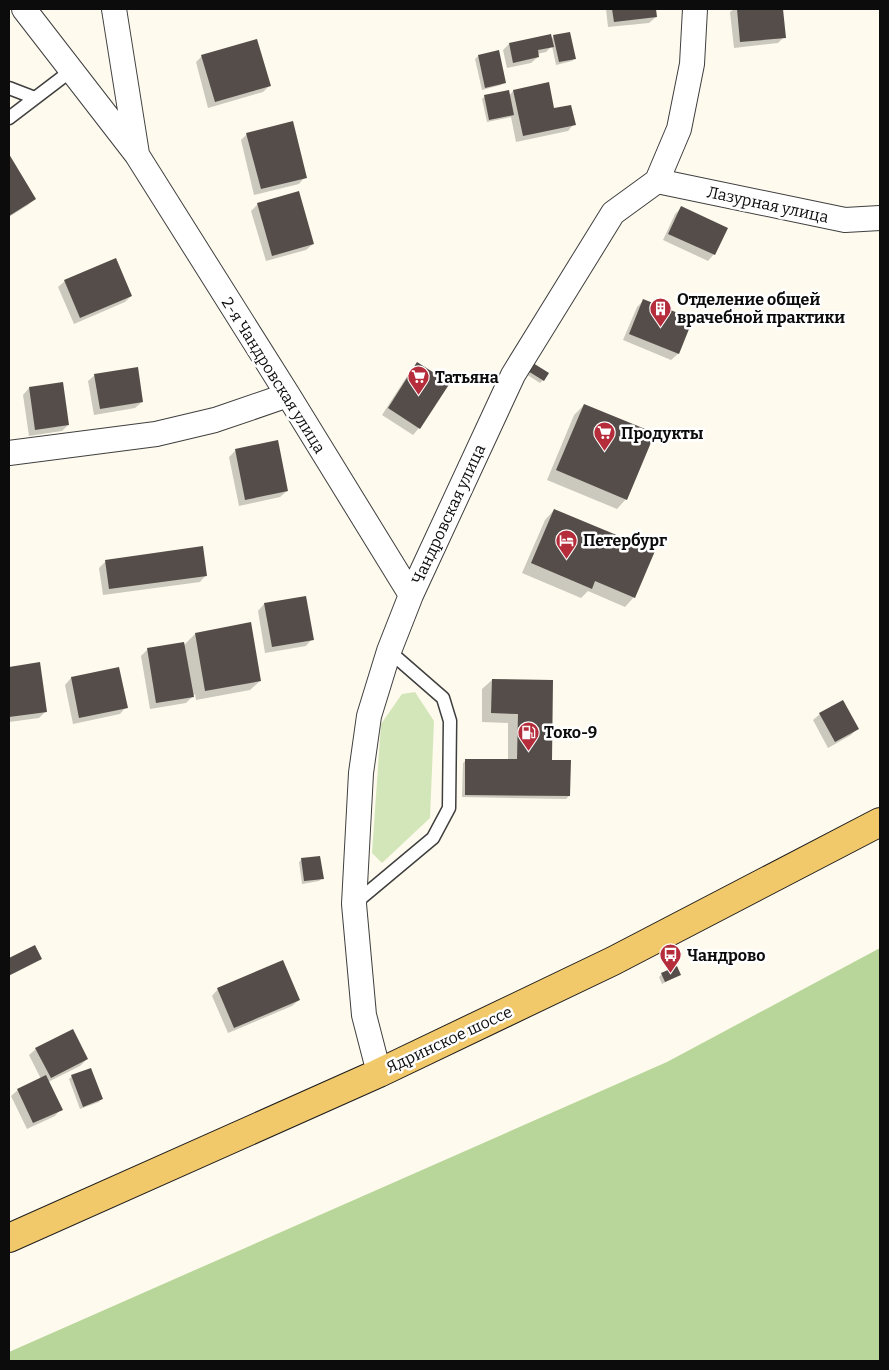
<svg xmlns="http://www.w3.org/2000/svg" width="889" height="1370" font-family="Bitter,serif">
  <rect width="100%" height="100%" fill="#fefaed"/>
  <path fill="#d3e6b9" d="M415 692 434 721 430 818 382 863 372 853 381 724 402 694Z"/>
  <path fill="#b8d699" d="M880 948V1361H9V1352L667 1062Z"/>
  <path fill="#0003" d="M606 9H655L656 17 649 23 608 27Z
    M734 9H781L784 37 778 43 734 48 730 12Z
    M554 36 575 58 572 61 556 65 552 46 546 52 537 54 538 57 531 63 507 68 503 50 509 44 551 39Z
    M202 56 270 85 263 92 208 108 196 62Z
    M478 56 504 83 501 85 482 90 475 59Z
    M513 91 553 110 574 124 568 131 516 142 511 117 487 122 482 99 485 96H509Z
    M247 134 305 177 299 184 254 195 241 140Z
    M9 156 35 199 28 205 9 217Z
    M258 204 313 244 306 250 266 261 251 211Z
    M681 208 714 254 708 261 663 240 675 214Z
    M65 281 131 296 125 302 74 324 58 287Z
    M643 301 691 320 678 354 671 360 623 340 637 307Z
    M417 363 419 428 413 435 382 415 411 370Z
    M534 365 543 380 540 383 526 374Z
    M95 375 142 402 135 408 94 415 88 381Z
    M29 388 68 425 62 431 29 436 23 395Z
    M584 405 626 499 617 509 547 480 574 415Z
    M236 450 287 491 280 497 239 506 229 457Z
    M554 510 634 597 625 607 588 591 581 598 522 573 545 520Z
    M106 561 206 575 200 582 103 595 99 568Z
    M305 597 312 639 306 646 265 653 258 611 264 604Z
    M195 634 260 681 250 690 196 700 195 694 186 703 150 709 141 656 147 650 183 643 184 645Z
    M39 664 46 711 39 718 9 722V668Z
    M118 668 126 707 120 714 73 724 65 685 71 678Z
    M492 680 552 681 549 761 569 796 566 799 462 797 463 763 466 760 508 761V723L482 722V689Z
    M820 714 857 729 851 735 828 748 813 720Z
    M302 859 322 878 319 881 302 884 299 862Z
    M35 947 41 959 9 976V960Z
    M662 974 679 975 662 984 659 977Z
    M218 989 299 1000 292 1006 228 1033 212 996Z
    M36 1049 87 1059 80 1066 48 1082 61 1109 55 1116 27 1129 11 1096 18 1090 41 1079 29 1055Z
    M72 1076 101 1099 99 1102 80 1109 69 1079Z"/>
  <path fill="#554d49" d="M612 9H656L657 17 614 22Z
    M737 9H783L786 38 740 42Z
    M570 32 576 59 559 62 553 35Z
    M551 34 554 47 538 50 539 57 513 63 509 43Z
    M257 39 271 86 215 102 201 55Z
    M499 50 506 83 485 88 478 55Z
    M549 82 554 108 571 105 576 125 523 136 513 90Z
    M509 90 514 115 489 120 484 95Z
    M293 121 307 178 261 189 246 133Z
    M9 154 36 199 9 216Z
    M299 191 314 244 272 256 257 203Z
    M681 206 728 228 715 255 668 234Z
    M116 258 132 296 80 318 64 280Z
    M643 299 693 319 679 354 629 334Z
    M417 362 450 383 420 429 388 408Z
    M533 363 549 373 544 381 528 371Z
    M138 367 143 402 100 409 94 374Z
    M63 382 69 425 35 430 29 387Z
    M584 404 655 433 627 500 556 470Z
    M278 440 288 491 245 500 235 449Z
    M554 509 655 551 635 598 595 581 592 589 531 563Z
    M203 546 207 576 109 589 105 560Z
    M306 596 314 640 272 647 264 603Z
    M251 622 261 681 205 691 195 633Z
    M184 642 194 697 156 703 147 648Z
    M40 662 47 712 9 717V667Z
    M119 667 128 708 79 718 71 677Z
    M492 679 553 680 552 760H571L570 796 465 795V759H517L518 714 491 713Z
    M843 700 859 729 835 742 819 713Z
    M320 856 324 879 304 881 301 858Z
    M35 945 42 959 10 975 9 958Z
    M283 960 300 1000 234 1028 217 988Z
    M677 966 681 975 665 982 661 973Z
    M73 1029 88 1059 51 1078 35 1048Z
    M91 1068 103 1099 83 1107 71 1075Z
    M46 1075 63 1110 33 1123 17 1089Z"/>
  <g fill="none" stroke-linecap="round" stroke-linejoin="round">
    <defs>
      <path id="lane" d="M9 88 35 98
        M9 118 72 70
        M354 904 433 838 449 808 450 721 443 698 389 651"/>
      <path id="street" d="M24 9 137 155 288 395 411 595
        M114 9 137 154
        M657 181 845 220 880 218
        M9 453 156 434 215 420 288 395
        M379 1073 364 1015 354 904 361 773 369 716 389 651 411 595 513 375 613 213 657 181 679 129 692 64 695 9"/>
      <path id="primary" d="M9 1238 379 1073 613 961 880 822"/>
    </defs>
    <use href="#lane" stroke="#3f3f3f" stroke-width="15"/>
    <use href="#street" stroke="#3f3f3f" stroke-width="26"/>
    <use href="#primary" stroke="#1d1d1d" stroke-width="30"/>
    <use href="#lane" stroke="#fff" stroke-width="12"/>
    <use href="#street" stroke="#fff" stroke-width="24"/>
    <use href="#primary" stroke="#f1c86a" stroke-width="28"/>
  </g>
  <defs>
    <symbol id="building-pin" viewBox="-11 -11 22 30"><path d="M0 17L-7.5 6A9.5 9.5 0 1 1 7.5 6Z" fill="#b52c3b" stroke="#fff"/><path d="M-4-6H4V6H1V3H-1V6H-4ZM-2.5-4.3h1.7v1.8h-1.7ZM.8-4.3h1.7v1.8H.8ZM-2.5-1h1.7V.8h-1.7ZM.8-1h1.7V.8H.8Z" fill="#fff"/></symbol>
    <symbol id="supermarket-pin" viewBox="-11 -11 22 30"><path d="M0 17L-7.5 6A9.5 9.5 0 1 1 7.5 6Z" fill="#b52c3b" stroke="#fff"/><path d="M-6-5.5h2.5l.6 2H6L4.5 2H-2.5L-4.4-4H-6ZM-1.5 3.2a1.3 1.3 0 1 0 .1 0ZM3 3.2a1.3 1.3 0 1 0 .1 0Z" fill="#fff"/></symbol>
    <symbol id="hotel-pin" viewBox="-11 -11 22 30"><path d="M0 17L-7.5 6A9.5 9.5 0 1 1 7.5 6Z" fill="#b52c3b" stroke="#fff"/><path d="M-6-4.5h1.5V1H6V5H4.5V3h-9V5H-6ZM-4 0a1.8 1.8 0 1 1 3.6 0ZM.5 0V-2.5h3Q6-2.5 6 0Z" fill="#fff"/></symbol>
    <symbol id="fuel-pin" viewBox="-11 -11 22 30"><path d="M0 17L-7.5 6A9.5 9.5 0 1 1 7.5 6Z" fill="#b52c3b" stroke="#fff"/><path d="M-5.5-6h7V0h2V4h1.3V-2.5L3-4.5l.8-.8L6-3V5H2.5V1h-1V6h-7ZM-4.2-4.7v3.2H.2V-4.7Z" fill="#fff"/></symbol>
    <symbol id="bus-pin" viewBox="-11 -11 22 30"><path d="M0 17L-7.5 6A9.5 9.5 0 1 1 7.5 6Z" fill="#b52c3b" stroke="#fff"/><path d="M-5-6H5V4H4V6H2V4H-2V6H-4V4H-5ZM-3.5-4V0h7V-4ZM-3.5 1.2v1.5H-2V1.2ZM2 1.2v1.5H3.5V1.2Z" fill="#fff"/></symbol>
  </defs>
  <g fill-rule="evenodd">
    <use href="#building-pin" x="648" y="296" width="25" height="34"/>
    <use href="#supermarket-pin" x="406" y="364" width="25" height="34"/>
    <use href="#supermarket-pin" x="592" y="420" width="25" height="34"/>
    <use href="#hotel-pin" x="554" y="528" width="25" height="34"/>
    <use href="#fuel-pin" x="516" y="720" width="25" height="34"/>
    <use href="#bus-pin" x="658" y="942" width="25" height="34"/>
  </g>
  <g text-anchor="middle" stroke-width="5" stroke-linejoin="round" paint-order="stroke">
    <g font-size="16" fill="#0c0c0c" stroke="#fff">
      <text transform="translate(768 204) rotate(12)" y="6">Лазурная улица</text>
      <text transform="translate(274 375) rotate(58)" y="6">2-я Чандровская улица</text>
      <text transform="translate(448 514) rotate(-65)" y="6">Чандровская улица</text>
      <text transform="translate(449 1039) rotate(-25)" y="6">Ядринское шоссе</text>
    </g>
    <g font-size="16" font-weight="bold" fill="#0c0c0c" stroke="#fff" text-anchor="start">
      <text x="677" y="305">Отделение общей<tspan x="677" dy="18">врачебной практики</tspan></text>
      <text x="435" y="383">Татьяна</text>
      <text x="621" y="439">Продукты</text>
      <text x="583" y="546">Петербург</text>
      <text x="544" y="738">Токо-9</text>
      <text x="687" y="961">Чандрово</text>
    </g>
  </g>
  <rect width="889" height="1370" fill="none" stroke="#0c0c0c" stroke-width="20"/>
</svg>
